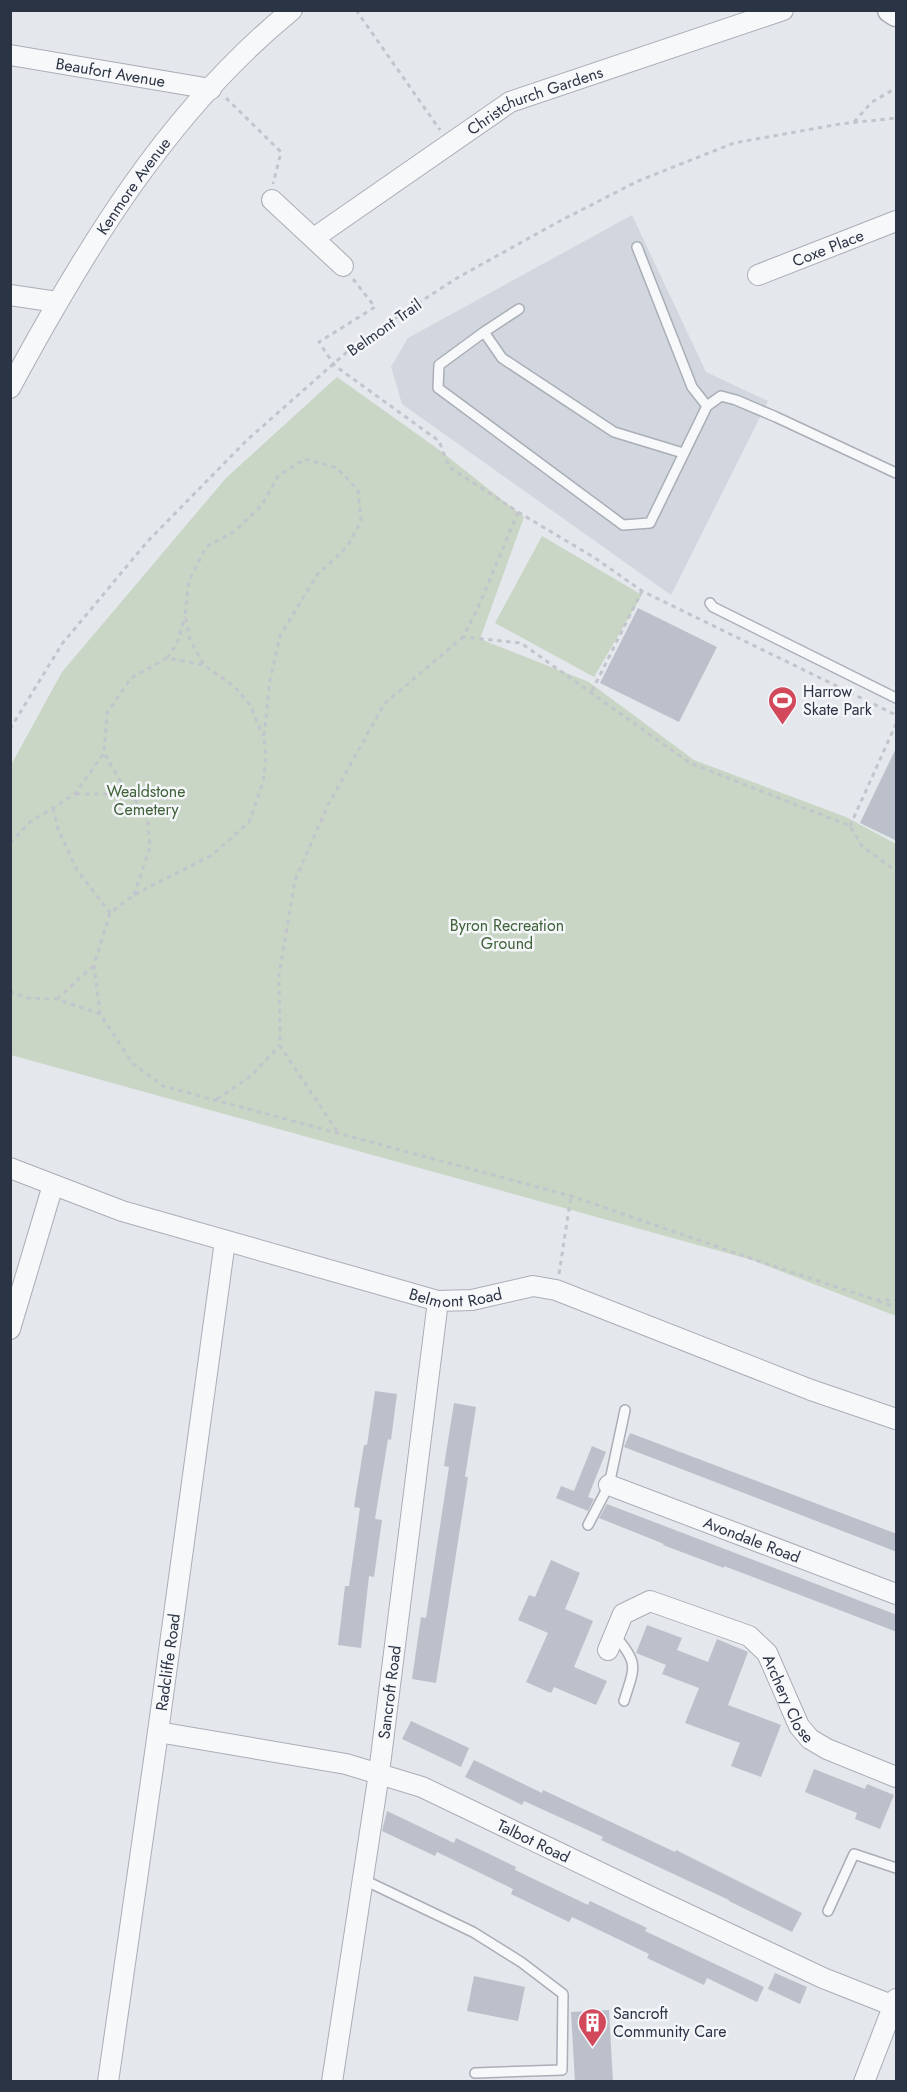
<svg xmlns="http://www.w3.org/2000/svg" width="907" height="2092" font-family="Jost,sans-serif">
  <rect width="100%" height="100%" fill="#e4e7ec"/>
  <path fill="#d2d6de" d="M632 215 706 372 768 401 671 595 402 404 391 367 408 338Z"/>
  <path fill="#c9d6c5" d="M337 377 438 449 524 517 480 639 589 682 694 760 846 817 896 844V1316L752 1260 11 1055V765L62 672 226 478Z
    M542 536 642 595 594 677 495 623Z"/>
  <path fill="#bbc0ca" d="M638 608 717 647 679 722 600 683Z
    M897 746V841L860 823Z
    M375 1391 397 1394 391 1440 388 1439 375 1519 382 1520 374 1577 369 1576 361 1648 338 1645 345 1586H349L360 1508 354 1507 364 1445H367Z
    M454 1403 476 1407 465 1477H468L436 1683 412 1679 421 1617 426 1618 449 1467 444 1466Z
    M630 1433 897 1534V1552L624 1447Z
    M592 1446 606 1452 588 1497 594 1499 588 1511 556 1498 561 1486 574 1491Z
    M607 1504 897 1615V1632L724 1566V1568L663 1545 664 1544 599 1518Z
    M551 1560 580 1573 565 1609 593 1621 574 1667 607 1681 596 1705 554 1687 551 1693 526 1682 548 1633 518 1620 529 1595 535 1597Z
    M647 1625 682 1638 677 1650 708 1662 717 1639 748 1652 728 1705 781 1725 761 1777 731 1766 740 1743 685 1723 699 1688 662 1674 666 1665 636 1653Z
    M411 1721 469 1748 461 1767 402 1739Z
    M474 1760 542 1793 543 1790 675 1852 676 1850 802 1913 792 1932 729 1901V1900L601 1840 603 1837 524 1801 522 1805 465 1777Z
    M814 1769 865 1789 867 1784 894 1795 880 1829 855 1819 857 1813 805 1792Z
    M387 1811 454 1843 456 1838 516 1867 515 1870 588 1905 590 1901 647 1928 645 1931 764 1987 757 2002 707 1978 704 1985 647 1958 649 1954 572 1917 569 1922 511 1894 513 1889 437 1852 435 1856 382 1831Z
    M775 1973 807 1987 800 2004 768 1989Z
    M474 1976 525 1987 518 2021 467 2011Z
    M609 2010 613 2082H575L571 2012Z"/>
  <g fill="none" stroke-linecap="round" stroke-linejoin="round">
    <defs>
      <path id="service" d="M637 247 692 387 707 406
        M519 309 484 332 439 365 438 388 623 525 650 523 707 406 721 396 736 400 776 417 896 473
        M484 332 502 358 614 432 683 453
        M710 603 713 607 896 698
        M588 1525 609 1485 625 1410
        M615 1636C640 1664 634 1668 624 1701
        M364 1880 473 1932 521 1962 563 1994 562 2070 475 2073
        M828 1911 854 1854 896 1868"/>
      <g id="minor">
        <path id="s1" d="M10 55 211 89"/>
        <path d="M272 200 343 266"/>
        <path id="s2" d="M314 238 510 102 783 10"/>
        <path id="s3" d="M758 275 896 221"/>
        <path d="M10 295 57 302"/>
        <path id="s4" d="M10 388C85 249 168 111 292 10"/>
        <path id="s5" d="M10 1168 122 1211 438 1301 472 1300 533 1286 556 1290 811 1390 896 1419"/>
        <path d="M10 1329 53 1185"/>
        <path id="s6" d="M609 1485 896 1594"/>
        <path id="s7" d="M608 1650 623 1614 650 1601 749 1636 767 1653 799 1726 810 1739 827 1749 896 1777"/>
        <path id="s8" d="M158 1732 346 1764 422 1787 651 1897 823 1978 894 2006"/>
        <path id="s9" d="M108 2082 158 1732 225 1241"/>
        <path id="s10" d="M332 2082 379 1773 438 1301"/>
        <path d="M864 2082 896 1999"/>
      </g>
      <path id="tertiary" d="M890 10 896 14"/>
    </defs>
    <use href="#service" stroke="#a9aeb7" stroke-width="12"/>
    <use href="#minor" stroke="#a9aeb7" stroke-width="22"/>
    <use href="#tertiary" stroke="#a9aeb7" stroke-width="27"/>
    <path stroke="#c2c5cb" stroke-width="3" stroke-dasharray="4.5 4.5" stroke-linecap="butt" d="M356 10 440 130
      M226 98 281 152 273 184
      M854 122 872 102 896 88
      M353 279 375 307 319 342 334 365 439 441 449 467 518 512 595 558 642 591 896 715
      M518 512 477 610 463 637 521 643 690 763 850 826 862 846 896 871
      M167 658 177 644 185 616
      M592 691 642 591
      M10 729 62 644 147 542 247 440 357 343 457 278 558 222 638 181 734 143 840 124 896 118
      M76 794H128
      M53 808 58 829 77 870 110 913
      M850 826 896 724
      M10 843 30 822 75 794 104 753
      M134 895 150 847 147 811 128 794 104 753 107 713 131 678 167 658 204 665 235 687 250 705 263 736
      M10 991 26 998 57 999 100 1014 133 1064 163 1086 571 1196 779 1268 876 1300H896
      M57 999 94 965
      M100 1014 94 965 110 913 134 895 212 855 249 822 263 782 266 758 264 737 270 680 280 636 317 575 347 547 361 521 358 490 337 468 305 459 278 476 262 505 235 531 206 547 189 581 185 615 190 640 204 665
      M217 1099 251 1076 279 1046
      M337 1131 280 1046 279 975 295 880 328 805 384 704 463 637
      M559 1274 571 1196
      M878 1301 896 1307"/>
    <use href="#service" stroke="#f7f8fa" stroke-width="9"/>
    <use href="#minor" stroke="#f7f8fa" stroke-width="20"/>
    <use href="#tertiary" stroke="#f7f8fa" stroke-width="24"/>
  </g>
  <defs>
    <symbol id="stadium-pin" viewBox="-11 -11 22 30"><path d="M0 17L-7.5 6A9.5 9.5 0 1 1 7.5 6Z" fill="#d1495b" stroke="#f4f6f9"/><path d="M0-5a6.5 5 0 1 0 0 10a6.5 5 0 1 0 0-10ZM-3.5-1.8h7v3.6h-7Z" fill="#fff"/></symbol>
    <symbol id="building-pin" viewBox="-11 -11 22 30"><path d="M0 17L-7.5 6A9.5 9.5 0 1 1 7.5 6Z" fill="#d1495b" stroke="#f4f6f9"/><path d="M-4-6H4V6H1V3H-1V6H-4ZM-2.5-4.3h1.7v1.8h-1.7ZM.8-4.3h1.7v1.8H.8ZM-2.5-1h1.7V.8h-1.7ZM.8-1h1.7V.8H.8Z" fill="#fff"/></symbol>
  </defs>
  <g fill-rule="evenodd">
    <use href="#stadium-pin" x="766" y="684" width="33" height="45"/>
    <use href="#building-pin" x="576" y="2006" width="33" height="45"/>
  </g>
  <g text-anchor="middle" stroke-width="5" stroke-linejoin="round" paint-order="stroke">
    <g font-size="16" fill="#2b3445" stroke="#f4f6f9">
      <text dy="6" stroke="none"><textPath href="#s1" startOffset="102">Beaufort Avenue</textPath></text>
      <text dy="6" stroke="none"><textPath href="#s2" startOffset="262">Christchurch Gardens</textPath></text>
      <text dy="6" stroke="none"><textPath href="#s4" startOffset="237">Kenmore Avenue</textPath></text>
      <text dy="6" stroke="none"><textPath href="#s3" startOffset="75">Coxe Place</textPath></text>
      <text transform="translate(384 327) rotate(-35)" y="6">Belmont Trail</text>
      <text dy="6" stroke="none"><textPath href="#s5" startOffset="466">Belmont Road</textPath></text>
      <text dy="6" stroke="none"><textPath href="#s6" startOffset="153">Avondale Road</textPath></text>
      <text dy="6" stroke="none"><textPath href="#s9" startOffset="424">Radcliffe Road</textPath></text>
      <text dy="6" stroke="none"><textPath href="#s10" startOffset="394">Sancroft Road</textPath></text>
      <text dy="6" stroke="none"><textPath href="#s7" startOffset="249">Archery Close</textPath></text>
      <text dy="6" stroke="none"><textPath href="#s8" startOffset="394">Talbot Road</textPath></text>
    </g>
    <g font-size="16" fill="#2b3445" stroke="#f4f6f9" text-anchor="start">
      <text x="803" y="697">Harrow<tspan x="803" dy="18">Skate Park</tspan></text>
      <text x="613" y="2019">Sancroft<tspan x="613" dy="18">Community Care</tspan></text>
    </g>
    <g font-size="16" fill="#3f6138" stroke="#f4f6f9">
      <text x="146" y="797">Wealdstone<tspan x="146" dy="18">Cemetery</tspan></text>
      <text x="507" y="931">Byron Recreation<tspan x="507" dy="18">Ground</tspan></text>
    </g>
  </g>
  <rect width="907" height="2092" fill="none" stroke="#2b3445" stroke-width="24"/>
</svg>
